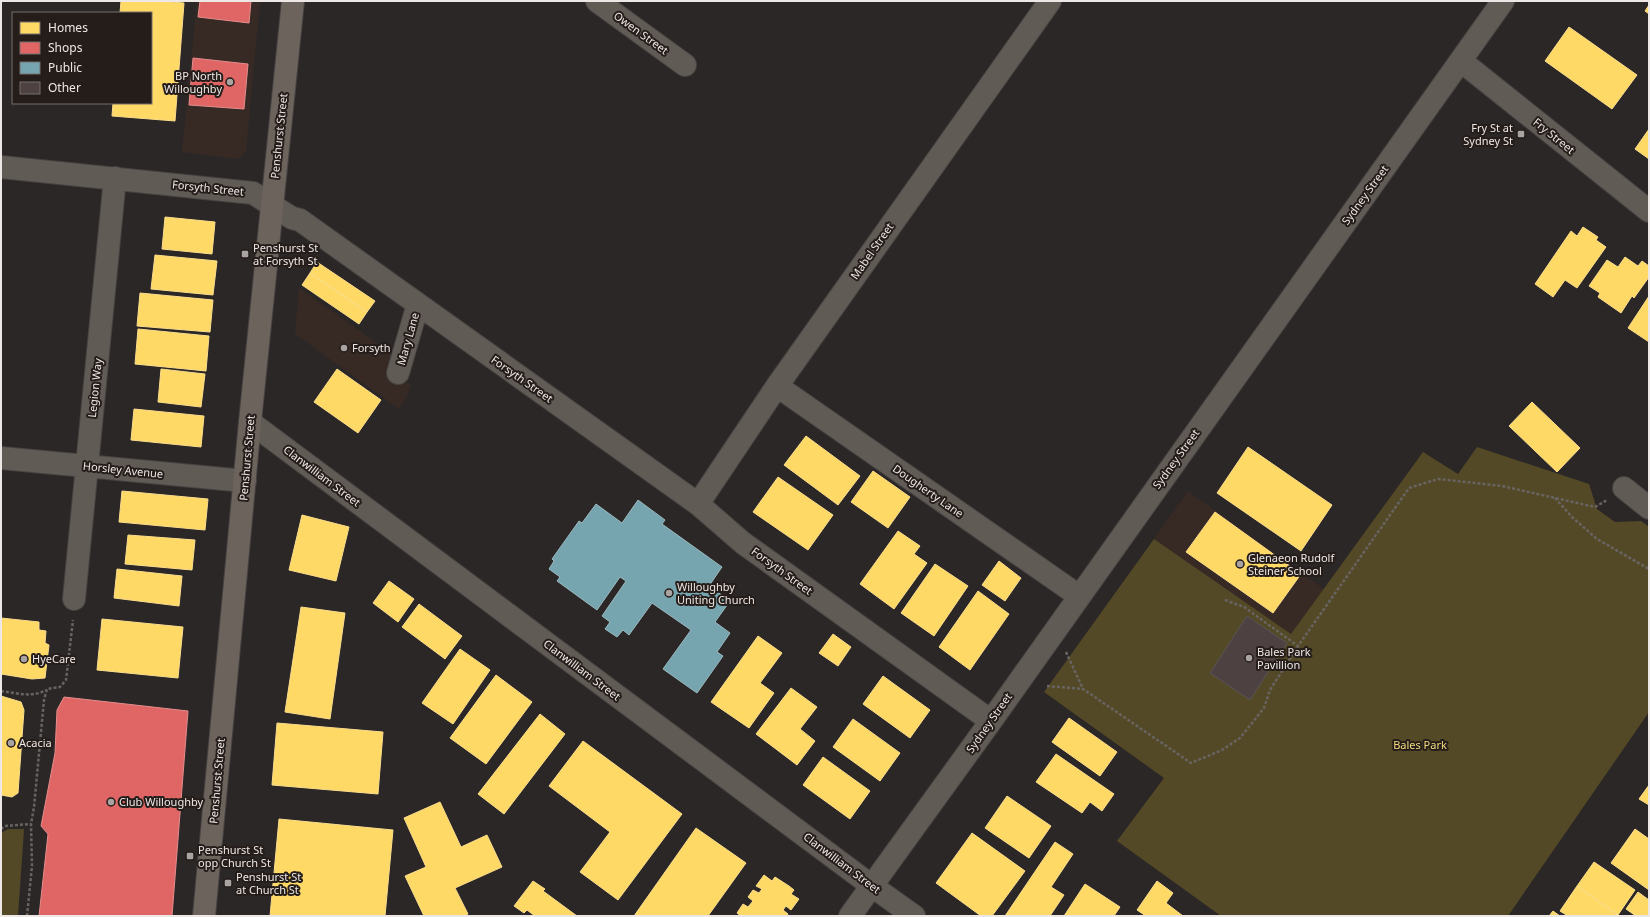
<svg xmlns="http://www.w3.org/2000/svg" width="1650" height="917" font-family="'Noto Sans',sans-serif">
  <rect width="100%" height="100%" fill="#2c2727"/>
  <path fill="#372a25" d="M197 1H260L246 151 238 159 182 152Z
    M299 288 397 357 393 372 411 385 406 399 399 409 295 334Z
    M1188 491 1324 589 1291 635 1154 539Z"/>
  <path fill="#534926" d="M1477 447 1589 484 1597 509 1615 522 1641 521 1649 527V712L1508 916H1221L1117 841 1164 778 1044 692 1154 539 1291 634 1423 452 1458 474Z
    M8 829H24L18 916H1V833Z"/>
  <path fill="#ffd966" stroke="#fadd8c" d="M121 1H159L184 3 175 121 112 116 113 103H151V13H120Z
    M1649 5V14L1645 11Z
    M1569 27 1637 75 1612 109 1545 61Z
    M1649 129V159L1635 149Z
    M165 217 215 222 212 254 162 249Z
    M1583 227 1598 237 1596 240 1606 247 1577 288 1565 280 1553 297 1535 284 1571 231 1577 236Z
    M155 255 217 261 213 295 151 289Z
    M1625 257 1638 266 1642 261 1649 266V277L1634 298 1632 296 1621 313 1598 297 1600 293 1589 286 1607 260 1618 267Z
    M317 262 375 301 367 312 310 273Z
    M310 273 367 312 359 324 302 285Z
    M140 293 213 300 210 332 137 326Z
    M1649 296V342L1628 328Z
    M138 329 209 336 206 371 135 364Z
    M161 369 205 374 201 407 158 402Z
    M337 369 381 400 358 433 314 402Z
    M1532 402 1580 448 1557 472 1509 426Z
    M134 409 204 416 201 447 131 440Z
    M806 436 860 476 838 505 784 465Z
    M1248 447 1332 505 1301 551 1217 493Z
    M873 471 910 497 888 528 851 502Z
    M778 477 833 515 808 550 753 512Z
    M122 491 208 499 205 530 119 522Z
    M1215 512 1301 574 1273 613 1186 552Z
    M302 515 349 527 336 581 289 570Z
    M898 531 920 546 914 554 927 563 894 609 860 584Z
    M128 535 195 540 192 570 125 564Z
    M999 561 1021 578 1005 601 982 585Z
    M935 564 968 586 934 636 901 613Z
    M117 569 182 576 179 606 114 598Z
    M389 581 414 599 398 622 373 603Z
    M978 591 1009 614 970 670 939 647Z
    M419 604 462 636 445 659 402 627Z
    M301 607 345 613 330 719 285 712Z
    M1 618 39 622V630L46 631 45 643 49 645 45 678 32 679 1 674Z
    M102 619 183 627 178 678 97 670Z
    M833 634 851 647 838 666 819 653Z
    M758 636 782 653 760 683 774 693 749 728 711 702Z
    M460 649 490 670 453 724 422 703Z
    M496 675 532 702 486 764 450 738Z
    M883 676 930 710 910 738 863 704Z
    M791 688 817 707 800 729 815 741 797 765 756 734Z
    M1 696 21 702 24 710 18 793 12 797 1 795Z
    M540 714 565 734 504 814 478 794Z
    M1069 718 1117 752 1100 776 1052 742Z
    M853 719 900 753 880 781 833 747Z
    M277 723 383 732 378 794 272 785Z
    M583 741 682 814 618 900 580 872 610 832 549 786Z
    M1056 754 1114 794 1102 811 1090 802 1082 813 1036 782Z
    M823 757 870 791 850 819 803 785Z
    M1649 785V805L1639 799Z
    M1007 796 1051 826 1029 858 985 828Z
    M440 802 461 847 487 835 502 867 455 888 468 914 464 916H424L405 876 426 867 404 818Z
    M279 819 393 830 385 916H270Z
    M696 828 746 863 708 916H634Z
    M1635 829 1649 839V890L1611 863Z
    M972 833 1025 871 992 916H981L936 883Z
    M1055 842 1073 854 1051 887 1064 895 1050 916H1005Z
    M1594 862 1635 890 1618 915 1577 886Z
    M764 875 772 881 775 877 789 886 794 890 791 894 799 899 791 910 786 906 783 910 788 914 787 916H741L737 913 743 904 748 907 753 901 748 897 753 890 759 893 762 889 756 886Z
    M533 881 545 889 543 891 577 916H535L527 910 524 913 514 906Z
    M1157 881 1173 893 1166 903 1183 916H1146L1137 910Z
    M1085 884 1120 907 1114 916H1064Z
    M1577 886 1618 915 1617 916H1568L1560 911Z
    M1638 892 1649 900V916H1636L1626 909Z
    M1553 911 1560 916H1549Z"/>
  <path fill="#e06666" stroke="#e48d8c" d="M200 1H251L249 23 198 17Z
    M193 58 248 64 244 109 189 105Z
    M64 697 188 711 172 916H39L48 834 41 826 55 753 57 710Z"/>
  <path fill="#76a5af" stroke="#9ab9bf" d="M638 500 665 520 662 524 722 567 709 586 730 601 715 622 730 633 717 652 723 656 697 693 663 669 691 630 652 603 629 635 623 630 617 637 605 629 610 622 602 616 626 581 620 577 597 610 557 581 560 577 549 569 554 561 552 559 579 521 582 523 596 504 622 523Z"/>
  <path fill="#4e4142" stroke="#595555" d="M1247 616 1287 643 1250 700 1210 673Z"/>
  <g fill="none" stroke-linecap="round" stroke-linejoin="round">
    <defs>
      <path id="minor" d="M597 1 685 65
        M1461 61 1649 211
        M1 167 253 193 292 218 300 220 698 504 743 543 991 721
        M398 373 418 304
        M777 386 1079 596
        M250 422 872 886 914 916
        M1 458 245 481
        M1624 488 1649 508
        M698 504 777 386 1050 1
        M74 599 115 178
        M850 916 991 721 1503 1"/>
      <path id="major" d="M204 916 250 422 293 1"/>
    </defs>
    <use href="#minor" stroke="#464342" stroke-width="24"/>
    <use href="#major" stroke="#464342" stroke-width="24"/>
    <path stroke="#696461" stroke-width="2.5" stroke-dasharray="3 2" stroke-linecap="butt" d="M1555 498 1572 517 1597 539 1649 569
      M1225 600 1244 607 1298 646 1409 488 1438 479 1502 486 1595 507 1607 500
      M1066 652 1083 689
      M1047 686 1083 689 1191 763 1222 750 1240 738 1264 708 1270 690 1298 646
      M1 691C16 693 33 698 46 690
      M1 829 5 826 31 824
      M27 916 32 866 31 824 34 807 44 700 47 689 60 687 66 680 73 620"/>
    <use href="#minor" stroke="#615b55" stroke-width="22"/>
    <use href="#major" stroke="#6d635d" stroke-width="22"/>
  </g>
  <g fill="#a9a4a2" stroke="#251d1a" stroke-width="1.5">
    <circle cx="230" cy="82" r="4"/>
    <rect x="1517" y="130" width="8" height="8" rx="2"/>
    <rect x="241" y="250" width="8" height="8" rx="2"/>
    <circle cx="344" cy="348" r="4"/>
    <circle cx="1240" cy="564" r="4"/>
    <circle cx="669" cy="593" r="4"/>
    <circle cx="1249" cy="658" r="4"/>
    <circle cx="24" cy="659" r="4"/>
    <circle cx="11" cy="743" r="4"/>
    <circle cx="111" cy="802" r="4"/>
    <rect x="186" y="852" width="8" height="8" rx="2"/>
    <rect x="224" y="879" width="8" height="8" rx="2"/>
  </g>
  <g text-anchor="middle" stroke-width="4" stroke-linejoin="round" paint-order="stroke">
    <g font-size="11" fill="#ede7e5" stroke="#251d1a">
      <text transform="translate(641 33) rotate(36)" y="4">Owen Street</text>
      <text transform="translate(279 136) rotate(-84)" y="4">Penshurst Street</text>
      <text transform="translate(1554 136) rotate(39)" y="4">Fry Street</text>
      <text transform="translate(208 188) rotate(6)" y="4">Forsyth Street</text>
      <text transform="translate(1365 195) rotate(-54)" y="4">Sydney Street</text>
      <text transform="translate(872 251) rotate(-55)" y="4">Mabel Street</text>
      <text transform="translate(408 339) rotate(-74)" y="4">Mary Lane</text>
      <text transform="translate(522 379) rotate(35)" y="4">Forsyth Street</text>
      <text transform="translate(95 388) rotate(-84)" y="4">Legion Way</text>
      <text transform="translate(247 458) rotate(-85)" y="4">Penshurst Street</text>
      <text transform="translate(1176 459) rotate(-54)" y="4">Sydney Street</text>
      <text transform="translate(123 470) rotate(6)" y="4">Horsley Avenue</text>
      <text transform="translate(322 476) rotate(37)" y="4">Clanwilliam Street</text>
      <text transform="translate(928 491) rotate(35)" y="4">Dougherty Lane</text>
      <text transform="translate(782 571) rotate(36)" y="4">Forsyth Street</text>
      <text transform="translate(582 670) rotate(37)" y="4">Clanwilliam Street</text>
      <text transform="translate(989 723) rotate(-55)" y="4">Sydney Street</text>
      <text transform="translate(217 781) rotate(-85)" y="4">Penshurst Street</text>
      <text transform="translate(842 863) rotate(37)" y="4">Clanwilliam Street</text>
    </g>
    <g font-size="11" fill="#ede7e5" stroke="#251d1a" text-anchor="start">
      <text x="222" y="80" text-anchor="end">BP North<tspan x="222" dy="13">Willoughby</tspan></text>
      <text x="1513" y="132" text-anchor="end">Fry St at<tspan x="1513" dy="13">Sydney St</tspan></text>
      <text x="253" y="252">Penshurst St<tspan x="253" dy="13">at Forsyth St</tspan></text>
      <text x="352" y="352">Forsyth</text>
      <text x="1248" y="562">Glenaeon Rudolf<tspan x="1248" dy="13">Steiner School</tspan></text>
      <text x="677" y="591">Willoughby<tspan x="677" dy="13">Uniting Church</tspan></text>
      <text x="1257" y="656">Bales Park<tspan x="1257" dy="13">Pavillion</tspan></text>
      <text x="32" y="663">HyeCare</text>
      <text x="19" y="747">Acacia</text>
      <text x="119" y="806">Club Willoughby</text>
      <text x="198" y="854">Penshurst St<tspan x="198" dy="13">opp Church St</tspan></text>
      <text x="236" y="881">Penshurst St<tspan x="236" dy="13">at Church St</tspan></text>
    </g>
    <g font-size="11" fill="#f4db7f" stroke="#251d1a">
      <text x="1420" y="749">Bales Park</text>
    </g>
  </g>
  <rect width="1650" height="917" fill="none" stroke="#ede7e5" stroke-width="4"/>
  <rect x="12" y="12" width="140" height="92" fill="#251d1a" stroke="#756e6b"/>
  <rect x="20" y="22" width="20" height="12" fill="#ffd966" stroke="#756e6b"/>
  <text x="48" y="32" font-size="12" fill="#ede7e5">Homes</text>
  <rect x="20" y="42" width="20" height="12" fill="#e06666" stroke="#756e6b"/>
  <text x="48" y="52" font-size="12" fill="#ede7e5">Shops</text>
  <rect x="20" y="62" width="20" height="12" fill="#76a5af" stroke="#756e6b"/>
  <text x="48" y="72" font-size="12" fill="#ede7e5">Public</text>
  <rect x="20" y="82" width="20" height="12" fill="#4e4142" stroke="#756e6b"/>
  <text x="48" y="92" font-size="12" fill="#ede7e5">Other</text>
</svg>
